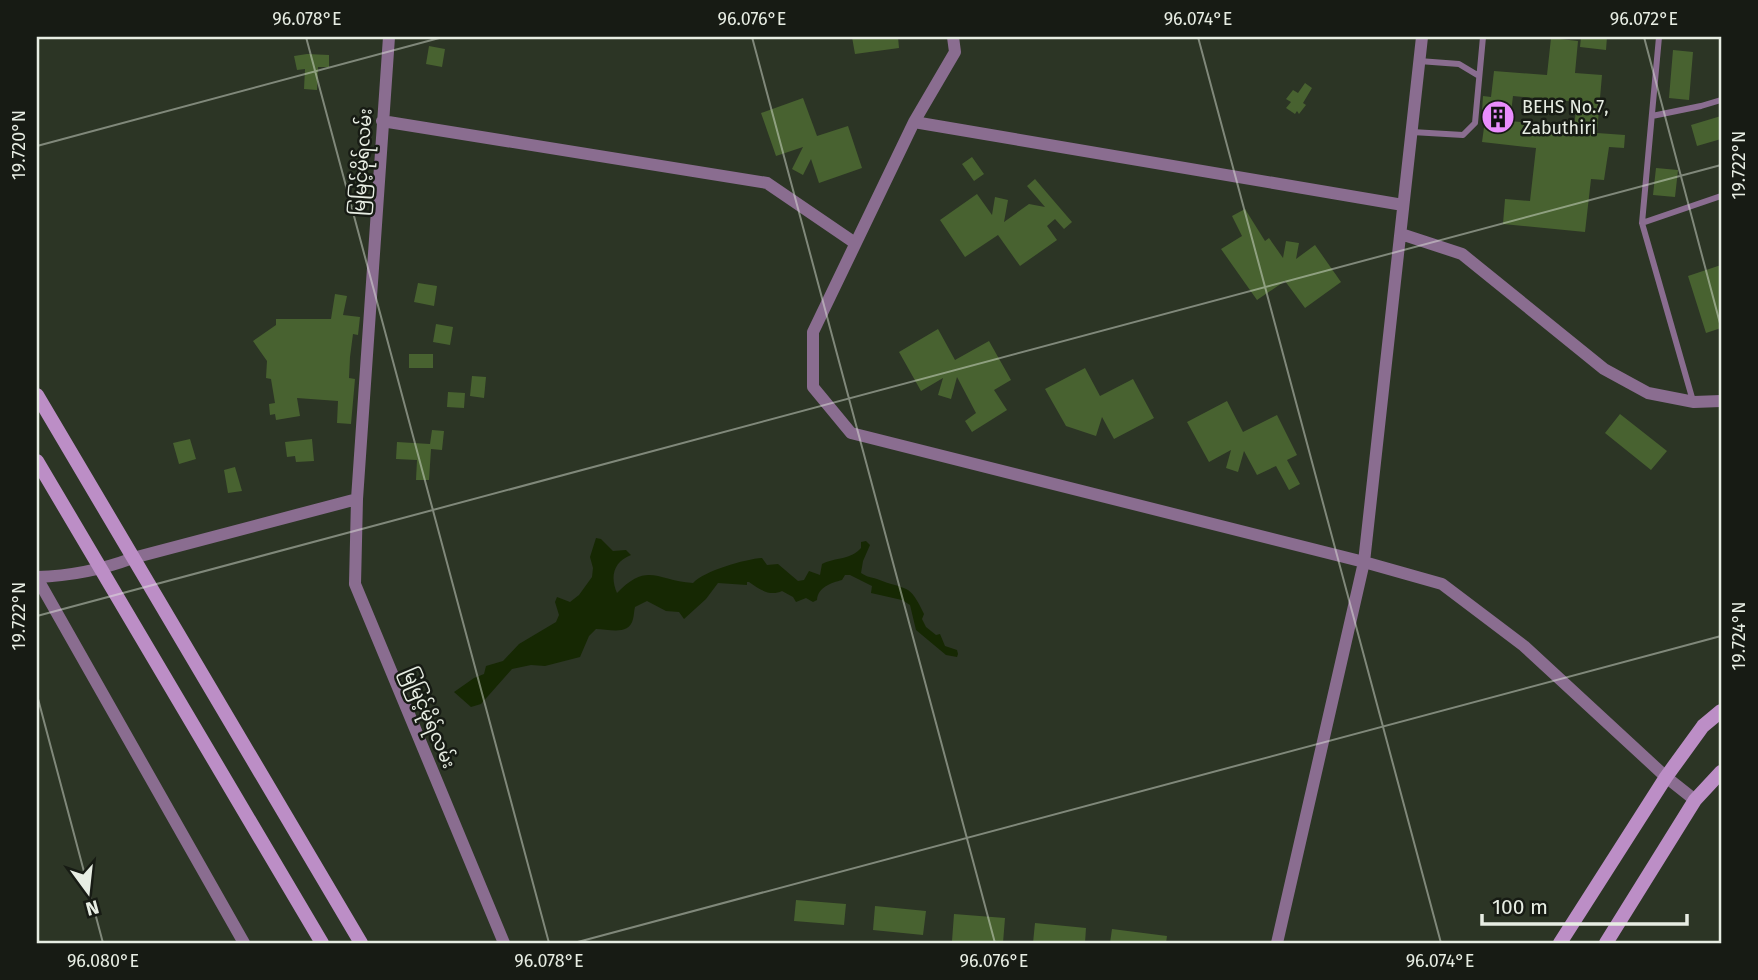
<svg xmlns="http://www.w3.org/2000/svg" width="1758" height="980" font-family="'Fira Sans','Noto Sans Myanmar',sans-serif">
  <rect width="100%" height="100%" fill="#2c3525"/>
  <path fill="#162803" d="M596 538 601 539 613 551 626 550 631 555C613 562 610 577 617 593 648 561 657 581 693 583 704 571 745 559 762 558L767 565 778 564 798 581 804 580 809 571 820 575 822 564C836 557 851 560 861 548V542L866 541 870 545 863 561 861 573C867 577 870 577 877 579 907 591 909 582 924 614L922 619 926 627 936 635 940 634 945 646 957 650 958 654 957 657 946 655 916 630 910 605 902 600 871 593 872 586 850 575H845L842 580C831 583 818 587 817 600L813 602 806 598 796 602 793 597 782 591C770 597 759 589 749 582H747V585L718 583 706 599 684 619 679 612 666 611 647 601 635 607C634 611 634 615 633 619 629 636 609 629 596 629L589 636 580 657 545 666 531 665 512 669 481 704 471 707 454 692 474 678 484 674 486 666 503 661 519 644 556 622 559 615 555 602 557 597 570 602 579 595 592 577 593 568 590 557Z"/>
  <path fill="#486230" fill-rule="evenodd" d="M852 37H898L899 48 855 54Z
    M1581 37H1607L1606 50 1580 47Z
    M1551 38 1578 41 1575 73 1602 75 1597 133 1625 135 1624 148 1609 147 1604 180 1591 179 1585 232 1503 224 1505 199 1530 201 1536 148 1482 142 1486 113 1482 112 1483 96 1491 97 1494 71 1547 75ZM1513 96 1577 102 1574 127 1510 121Z
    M429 46 445 49 442 67 426 64Z
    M1673 50 1693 52 1689 100 1669 98Z
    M307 54 329 55V67H318L317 90 304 89 305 69 297 70 294 56Z
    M1305 83 1312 88 1303 103 1306 105 1299 114 1297 111 1295 114 1286 108 1291 102 1286 99 1293 90 1298 93Z
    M803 98 817 136 848 126 862 168 819 183 811 159 803 175 792 169 803 147 776 156 761 113Z
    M1721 116V139L1697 146 1691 125Z
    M972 157 984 174 974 181 962 164Z
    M1656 168 1678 170 1675 197 1653 195Z
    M1035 179 1072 222 1064 229 1055 219 1047 226 1057 240 1020 266 998 235 965 257 940 220 977 194 992 215 995 197 1008 200 1004 222 1029 204 1045 207 1027 186Z
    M1245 209 1265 241 1269 238 1283 258 1286 241 1299 243 1296 259 1315 245 1341 282 1305 308 1285 281 1257 300 1221 249 1242 236 1232 216Z
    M1721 265V328L1706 333 1688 276Z
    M418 283 437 286 434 306 414 302Z
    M335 294 347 296 343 315 360 317 358 335 353 334 350 357 349 378 355 379 351 424 337 423 338 401 297 398 300 416 276 420 275 414 270 415 269 404 275 403 271 379 266 378 267 361 253 341 276 325V319H331Z
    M436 324 453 327 450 345 433 342Z
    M938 329 955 360 989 341 1011 380 994 390 1007 410 972 432 965 421 976 413 957 377 951 399 938 395 943 378 921 391 899 352Z
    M409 354H433V368H409Z
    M1085 368 1100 396 1133 379 1154 418 1114 439 1102 417 1096 436 1066 426 1045 389Z
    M472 376 486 377 484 398 470 396Z
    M448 392 465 393 464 408 447 407Z
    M1227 401 1243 432 1277 415 1297 455 1287 460 1300 484 1289 490 1276 466 1257 475 1244 451 1238 472 1226 468 1231 450 1209 462 1187 422Z
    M1620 414 1667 451 1651 470 1605 433Z
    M432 430 444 431 442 450 431 449 429 480H416L417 460 396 459 397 442 430 444Z
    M190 439 196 459 179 464 173 443Z
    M312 439 314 461 296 462 295 456 287 457 285 442Z
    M235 467 242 491 228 493 224 470Z
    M796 900 846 904 844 925 794 921Z
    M875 906 926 911 923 935 873 930Z
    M954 914 1005 918 1003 943 952 941Z
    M1035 923 1086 928 1085 943H1033Z
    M1112 929 1167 936 1166 943H1110Z"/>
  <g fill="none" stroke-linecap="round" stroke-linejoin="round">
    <path stroke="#8a6d90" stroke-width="6" d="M1659 37 1642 223 1693 401
      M1419 61 1459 64 1479 76
      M1652 116 1701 106 1721 100
      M1412 132 1463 135 1475 123 1483 37
      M1642 223 1721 196"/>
    <path stroke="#8a6d90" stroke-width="12" d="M953 37 955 52 914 122 813 332V387L851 433 1364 562 1442 584 1524 646 1666 777 1695 800
      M382 121 767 183 855 243
      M914 122 1403 205
      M1401 234 1462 254 1604 369 1648 393 1694 402 1721 401
      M357 499 389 37
      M37 577C71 576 101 570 133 558L357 499 355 584 504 943
      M37 578 244 943
      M1277 943 1364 562 1422 37"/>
    <path stroke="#bc8ec6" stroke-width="14" d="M37 395 361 943
      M37 461 322 943
      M1560 943 1666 777 1703 726 1721 711
      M1606 943 1695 800 1721 772"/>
  </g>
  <path fill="none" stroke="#e7ede3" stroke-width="2" stroke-opacity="0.45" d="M306 37 549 943M752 37 995 943M1198 37 1441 943M1644 37 1721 327M37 146 443 37M37 616 1721 165M37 695 103 943M574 943 1721 636"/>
  <defs>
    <symbol id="building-disc" viewBox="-11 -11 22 22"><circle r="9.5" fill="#ea8dfd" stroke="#171b14"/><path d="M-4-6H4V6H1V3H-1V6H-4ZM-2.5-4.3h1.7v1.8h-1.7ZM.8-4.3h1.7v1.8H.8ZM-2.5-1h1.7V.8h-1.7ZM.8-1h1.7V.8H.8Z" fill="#111"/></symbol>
  </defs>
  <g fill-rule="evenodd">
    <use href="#building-disc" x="1479" y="98" width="38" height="38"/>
  </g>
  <g text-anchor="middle" stroke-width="5" stroke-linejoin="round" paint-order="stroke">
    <g font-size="18" fill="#e7ede3" stroke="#171b14" text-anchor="start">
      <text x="1522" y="113">BEHS No.7,<tspan x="1522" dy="21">Zabuthiri</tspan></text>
    </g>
    <g font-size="18" fill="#e7ede3" stroke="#171b14">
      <text transform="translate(362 162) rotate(-86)" y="6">မြမြင့်မိုရ်လမ်း</text>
      <text transform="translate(429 718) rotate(67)" y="6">မြမြင့်မိုရ်လမ်း</text>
    </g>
  </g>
  <rect width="1758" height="980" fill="none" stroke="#171b14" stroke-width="77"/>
  <g transform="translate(88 892) rotate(165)" stroke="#171b14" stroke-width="5" paint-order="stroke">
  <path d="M0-5L12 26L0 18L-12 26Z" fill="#e7ede3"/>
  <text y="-10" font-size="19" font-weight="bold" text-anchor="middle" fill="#e7ede3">N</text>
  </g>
  <path d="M1482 914v10h205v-10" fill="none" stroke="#e7ede3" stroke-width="3.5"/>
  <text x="1492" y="914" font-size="21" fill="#e7ede3" stroke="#171b14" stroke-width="5" paint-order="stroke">100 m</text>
  <rect x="38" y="38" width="1682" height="904" fill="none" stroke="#e7ede3" stroke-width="2.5"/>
  <g font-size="18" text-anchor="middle" fill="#e7ede3">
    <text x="307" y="25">96.078°E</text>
    <text x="752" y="25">96.076°E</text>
    <text x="1198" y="25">96.074°E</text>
    <text x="1644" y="25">96.072°E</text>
    <text transform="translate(19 145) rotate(-90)" y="6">19.720°N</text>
    <text transform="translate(1739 165) rotate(-90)" y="6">19.722°N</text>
    <text transform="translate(19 616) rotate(-90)" y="6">19.722°N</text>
    <text transform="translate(1739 636) rotate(-90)" y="6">19.724°N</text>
    <text x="103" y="967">96.080°E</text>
    <text x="549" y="967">96.078°E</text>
    <text x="994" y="967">96.076°E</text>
    <text x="1440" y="967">96.074°E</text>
  </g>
</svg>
